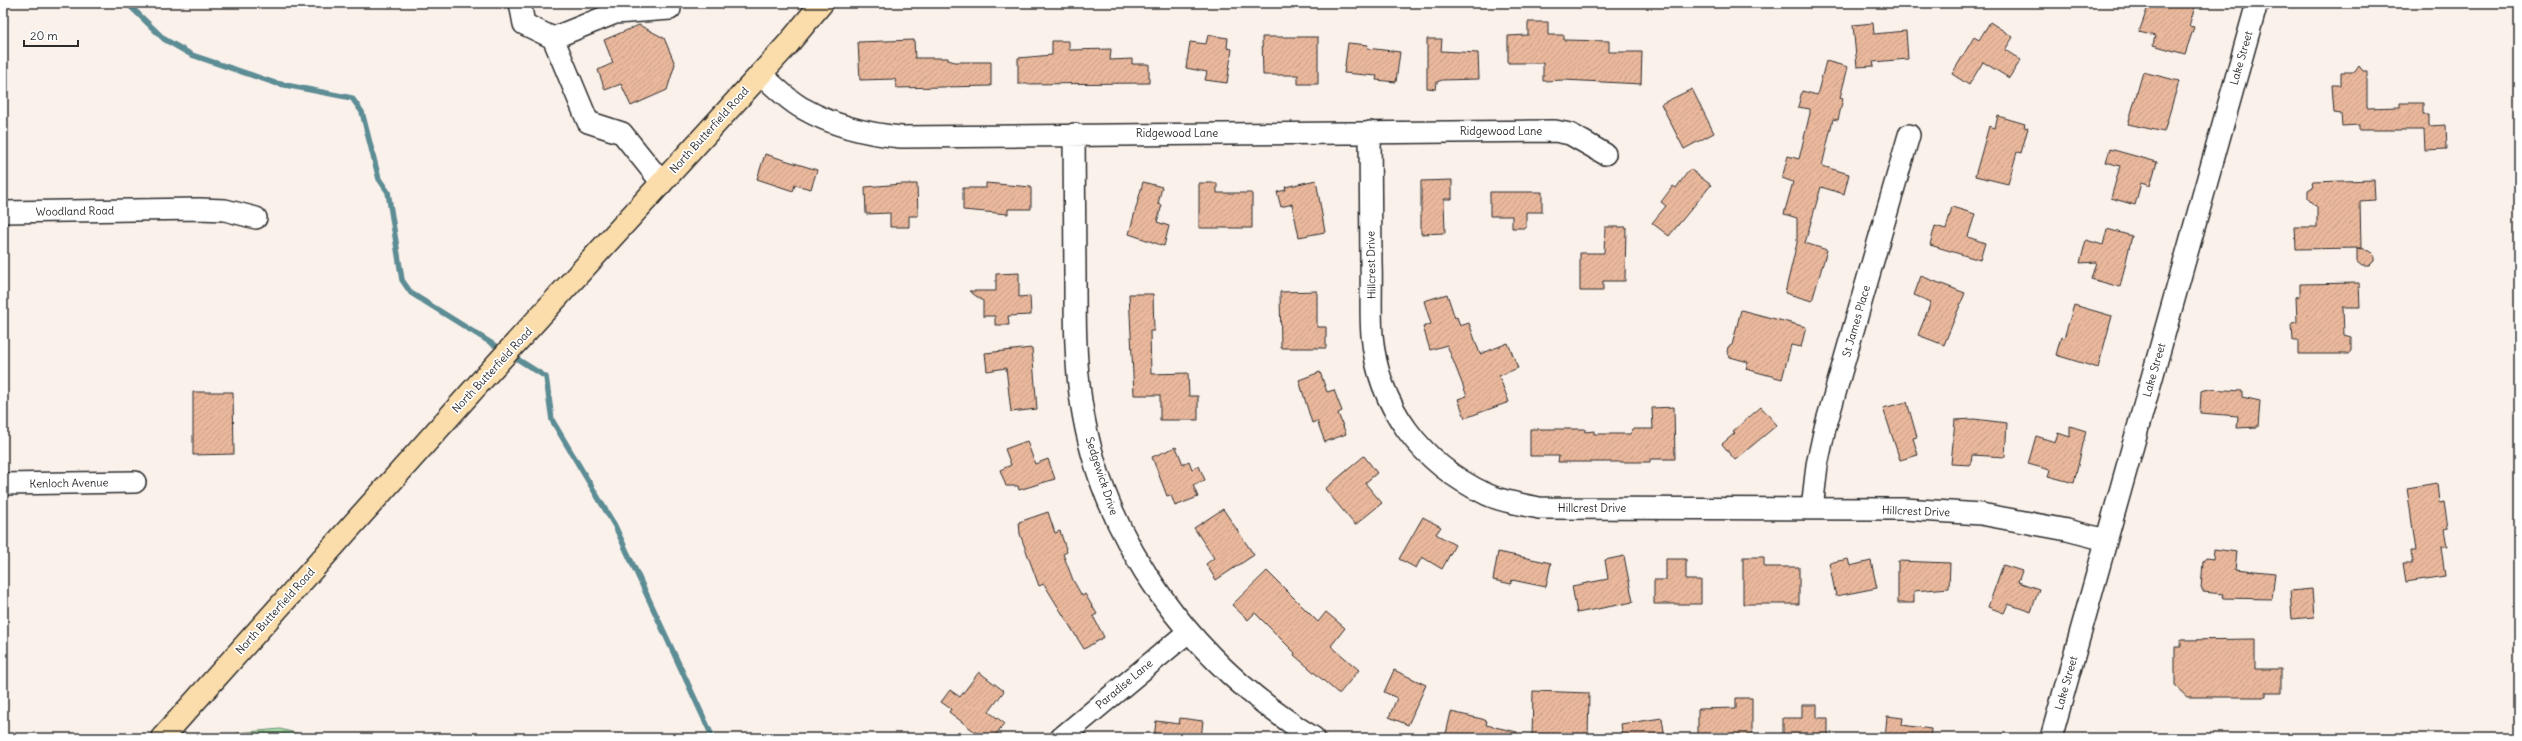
<svg xmlns="http://www.w3.org/2000/svg" width="2522" height="741" font-family="Delius,sans-serif">
  <defs>
    <pattern id="wetland-marsh" width="20" height="14" patternUnits="userSpaceOnUse"><rect width="20" height="14" fill="#a9e6ac"/><path d="M1 5h8M5 5V1M11 12h8M15 12V8" fill="none" stroke="#92c594"/></pattern>
    <pattern id="building-hatch" width="6" height="6" patternUnits="userSpaceOnUse"><rect width="6" height="6" fill="#eab89c"/><path d="M-1 1l2-2M0 6l6-6M5 7l2-2" fill="none" stroke="#c99e87"/></pattern>
  </defs>
  <rect width="100%" height="100%" fill="#fbf1eb"/>
  <filter id="ink" filterUnits="userSpaceOnUse"><feTurbulence type="fractalNoise" baseFrequency=".025" numOctaves="2"/><feDisplacementMap in="SourceGraphic" scale="8" xChannelSelector="R" yChannelSelector="G"/><feConvolveMatrix kernelMatrix="1 2 1 2 8 2 1 2 1" color-interpolation-filters="sRGB"/></filter>
  <g filter="url(#ink)">
    <path fill="url(#wetland-marsh)" stroke="#6a886c" d="M280 729 315 738H232L237 733Z"/>
    <g fill="none" stroke-linecap="round" stroke-linejoin="round">
      <path stroke="#5c8c94" stroke-width="5.5" d="M127 3 164 39 192 55 275 83 352 98 362 112 379 179 388 192 402 280 411 293 504 351
        M511 355 546 377 552 420 615 526 713 738"/>
    </g>
    <path fill="url(#building-hatch)" stroke="#2b2b2b" d="M2157 3H2196L2189 26 2194 27 2185 54 2153 45 2155 36 2139 32 2149 4Z
      M1528 22H1548V35H1564V40L1609 41V52H1642L1641 84 1564 80 1543 81V63H1508V36L1528 35Z
      M1990 22 2013 37 2005 50 2021 60 2009 78 1983 62 1969 85 1952 74 1974 37 1979 40Z
      M1873 23 1874 34 1906 31 1908 59 1873 62 1874 66 1857 67 1853 25Z
      M639 25 664 38 675 64 667 90 631 106 621 84 605 90 598 70 613 63 604 40Z
      M1208 35 1228 38 1227 48 1232 49 1227 83 1205 80 1207 72 1186 68 1190 42 1206 44Z
      M1262 37H1318V84H1298V75H1263Z
      M1427 39H1442L1441 51 1478 53 1479 79 1442 80 1437 82 1436 89 1427 88Z
      M914 40 915 58H948V60L955 62H991V86L896 88 895 79 860 80 858 42Z
      M1052 41H1069V50L1111 49 1110 60 1132 59V64H1149V83L1018 84V58L1052 55Z
      M1348 43 1368 45 1367 48 1400 52 1396 82 1376 80 1377 76 1344 73Z
      M1826 61 1848 67 1840 98 1843 99 1838 120 1833 119 1822 166 1849 174 1844 194 1821 187 1805 243 1827 250 1812 301 1785 293 1797 243V218L1784 214 1793 182 1782 178 1788 156 1799 159 1810 113V109L1798 107 1802 91 1817 95Z
      M2359 66 2363 71H2367V108L2400 107V103H2423V114H2429V126L2446 125 2447 149 2425 150 2424 130H2359V125L2342 126 2341 114 2334 113 2332 85H2341V72H2355Z
      M2143 72 2179 81 2164 132 2128 124Z
      M1692 89 1714 133 1684 149 1661 104Z
      M1998 116 2025 124 2024 127 2028 128 2021 153 2017 152 2008 184 1975 176 1989 126 1995 128Z
      M2110 149 2157 162 2150 186 2141 183 2135 205 2111 198 2120 166 2106 162Z
      M765 154 817 170 811 189 795 185 793 191 757 179Z
      M1690 169 1711 185 1669 236 1652 223 1666 206 1661 202 1673 186 1676 188Z
      M1316 180 1325 232 1299 237 1292 204 1281 207 1277 192 1286 190 1285 187Z
      M1452 180V199H1444L1445 233 1421 234V181Z
      M2374 180 2375 200 2360 201 2361 248 2296 249 2295 227H2317V207L2308 198V191L2313 188 2312 182Z
      M1143 182 1162 187 1158 204 1162 205 1157 222 1169 226 1164 246 1129 234Z
      M986 183 1031 187V209H1008V214L963 210V188H986Z
      M1199 183H1217V193H1252V228H1199Z
      M902 184H917L918 216H909V227H890V213L866 214 865 187Z
      M1490 192H1542V212H1526V228H1512V216H1490Z
      M1952 207 1975 214 1968 237 1985 243 1980 260 1930 245 1935 226 1946 229Z
      M1605 227H1626L1625 281H1603V291H1580V253H1604Z
      M2107 229 2132 236 2120 287 2091 279 2096 262 2080 263 2086 240 2103 245Z
      M2357 248 2369 250 2374 255V261L2369 266H2362L2357 262Z
      M1019 273V297L1030 296 1031 315 1008 316 1009 325H995V316H983V301L969 291H996V274Z
      M1921 276 1965 293 1944 345 1918 335 1931 302 1914 295Z
      M2359 283 2360 307H2343L2344 335 2351 337V351L2348 354H2298V341H2293L2292 323 2297 322 2296 297 2300 296V284Z
      M1317 291V327H1326V348H1281L1280 292Z
      M1129 294H1153L1154 331H1150L1151 374 1188 373 1189 396H1198V420H1160V395H1134Z
      M1447 294 1455 318 1457 317 1460 326 1469 323 1480 354 1508 343 1518 368 1499 376 1509 402 1465 418 1458 399 1467 396 1447 345 1430 350 1423 327 1431 324 1424 301Z
      M2074 305 2112 316 2098 368 2056 355 2061 337 2064 338Z
      M1741 310 1806 327 1801 347 1791 345 1782 379 1746 369 1748 362 1730 357 1727 352 1728 347 1732 345Z
      M1032 348 1037 409 1011 412 1006 368 987 371 985 353Z
      M1320 372 1327 392 1334 390 1342 411 1338 413 1346 434 1325 442 1317 421 1312 423 1299 380Z
      M2209 389 2242 391V397L2260 401 2258 427 2237 428 2238 416 2200 413 2201 391Z
      M193 392H233L234 454 193 455Z
      M1907 402 1917 437 1913 438 1918 455 1900 460 1883 408Z
      M1674 407 1675 459H1650V462H1558L1559 456H1530V429H1585V432L1594 431V434H1630L1633 429H1653L1652 408Z
      M1761 407 1777 425 1735 460 1722 444 1735 433 1733 431Z
      M1974 419 2007 423 2005 457 1972 455 1971 465 1951 464 1955 420Z
      M2070 426 2086 431 2074 483 2048 476 2050 470 2028 464 2036 436 2055 442 2058 433 2070 437Z
      M1027 441 1035 464 1048 459 1055 479 1019 490 1018 486H1006L1000 470 1011 465 1005 449Z
      M1176 447 1183 464 1189 461 1192 469 1199 466 1205 480 1193 485 1198 497 1175 506 1171 495 1167 496 1152 457Z
      M1364 456 1377 473 1365 483 1382 503 1355 525 1325 489Z
      M2437 483 2439 503 2444 502 2448 528 2444 529 2447 546H2441L2445 576 2406 582 2403 563H2412L2411 551H2416L2407 488Z
      M1223 509 1254 555 1216 580 1206 564 1214 558 1194 528Z
      M1048 512 1055 533 1060 531 1067 552 1063 554 1073 580 1082 596 1085 594 1097 614 1093 616 1104 637 1084 649 1044 584 1039 586 1020 534 1019 522Z
      M1423 517 1441 527 1436 534 1455 545 1442 569 1422 557 1416 568 1399 559Z
      M2214 549 2237 552 2235 569 2275 573 2272 599 2222 598 2223 594 2203 592V589H2201L2203 561 2206 558 2213 559Z
      M1498 552 1551 563 1546 587 1512 580 1511 584 1493 580Z
      M1624 556 1633 602 1577 613 1572 586 1608 579 1605 560Z
      M1743 557H1764V567H1799V604H1743Z
      M1666 559H1686V580H1701V604H1654V580H1666Z
      M1848 559 1850 566 1871 561 1877 588 1836 596 1829 563Z
      M1898 561 1950 563 1949 588 1914 591V603H1898Z
      M2003 565 2022 571 2018 582 2039 589 2031 612 2008 604 2004 613 1988 607Z
      M1267 571 1318 622 1326 612 1345 628 1331 646 1359 670 1339 694 1294 655 1295 653 1255 613 1248 620 1232 605Z
      M2312 589 2314 617 2292 619 2290 591Z
      M2255 639V669H2281V693H2266V697H2187L2175 686V647H2181V640Z
      M1394 670 1426 685 1408 725 1389 717 1397 698 1384 692Z
      M979 672 1004 691 989 712 1004 723 994 738H983L949 712 951 709 941 702 950 690 960 697Z
      M1533 691 1589 693 1588 738H1532Z
      M1736 698H1752V738H1698V709L1736 708Z
      M1802 705H1817V718H1828V738H1783V718H1802Z
      M1451 712 1482 719 1487 721 1486 725 1517 732 1516 738H1445Z
      M1887 716 1903 718 1902 725 1931 729 1930 738H1885Z
      M1180 718 1203 721 1201 738H1154L1156 721 1179 724Z
      M1662 718 1665 738H1623L1621 724Z"/>
    <g fill="none" stroke-linecap="round" stroke-linejoin="round">
      <defs>
        <path id="minor" d="M520 3 524 24 553 38 588 122 622 133 662 183
          M553 38 615 13 670 9 669 3
          M760 74C774 85 788 101 804 109 834 126 867 134 901 137L1555 131 1570 134 1605 154
          M1370 132C1370 175 1371 218 1371 262 1372 286 1370 311 1372 335 1378 407 1422 464 1486 494 1502 502 1522 504 1539 508L1904 509 1981 514 2067 530 2106 540
          M1074 134C1074 181 1075 229 1075 276 1075 318 1075 360 1081 401 1102 543 1194 664 1314 738
          M3 212 199 209 225 210 256 218
          M3 484 135 482
          M1812 509 1817 465 1825 428 1909 135
          M1061 738 1188 632
          M2051 738 2257 3"/>
        <path id="major" d="M162 738 482 380 788 44 822 3"/>
      </defs>
      <use href="#minor" stroke="#2b2b2b" stroke-width="24"/>
      <use href="#major" stroke="#2b2b2b" stroke-width="25"/>
      <use href="#minor" stroke="#fff" stroke-width="21"/>
      <use href="#major" stroke="#fbddab" stroke-width="22"/>
    </g>
  </g>
  <g text-anchor="middle" stroke-width="3.5" stroke-linejoin="round" paint-order="stroke">
    <g font-size="11" fill="#2b2b2b" stroke="#fff">
      <text transform="translate(2241 58) rotate(-74)" y="4">Lake Street</text>
      <text transform="translate(709 130) rotate(-48)" y="4">North Butterfield Road</text>
      <text x="1501" y="135">Ridgewood Lane</text>
      <text x="1177" y="137">Ridgewood Lane</text>
      <text transform="translate(75 211) rotate(-1)" y="4">Woodland Road</text>
      <text transform="translate(1371 265) rotate(-91)" y="4">Hillcrest Drive</text>
      <text transform="translate(1856 321) rotate(-74)" y="4">St James Place</text>
      <text transform="translate(492 370) rotate(-47)" y="4">North Butterfield Road</text>
      <text transform="translate(2154 370) rotate(-74)" y="4">Lake Street</text>
      <text transform="translate(1102 476) rotate(72)" y="4">Sedgewick Drive</text>
      <text transform="translate(69 483) rotate(-1)" y="4">Kenloch Avenue</text>
      <text x="1592" y="512">Hillcrest Drive</text>
      <text transform="translate(1916 511) rotate(2)" y="4">Hillcrest Drive</text>
      <text transform="translate(275 611) rotate(-48)" y="4">North Butterfield Road</text>
      <text transform="translate(2066 683) rotate(-74)" y="4">Lake Street</text>
      <text transform="translate(1124 684) rotate(-40)" y="4">Paradise Lane</text>
    </g>
  </g>
  <rect width="2522" height="741" fill="none" stroke="#fff" stroke-width="16"/>
  <rect x="8" y="8" width="2506" height="725" fill="none" stroke="#2b2b2b" stroke-width="1.5" filter="url(#ink)"/>
  <path d="M24 40v6h54v-6" fill="none" stroke="#2b2b2b" stroke-width="2"/>
  <text x="30" y="40" font-size="12" fill="#2b2b2b" stroke="#ffffff" stroke-width="3" paint-order="stroke">20 m</text>
</svg>
